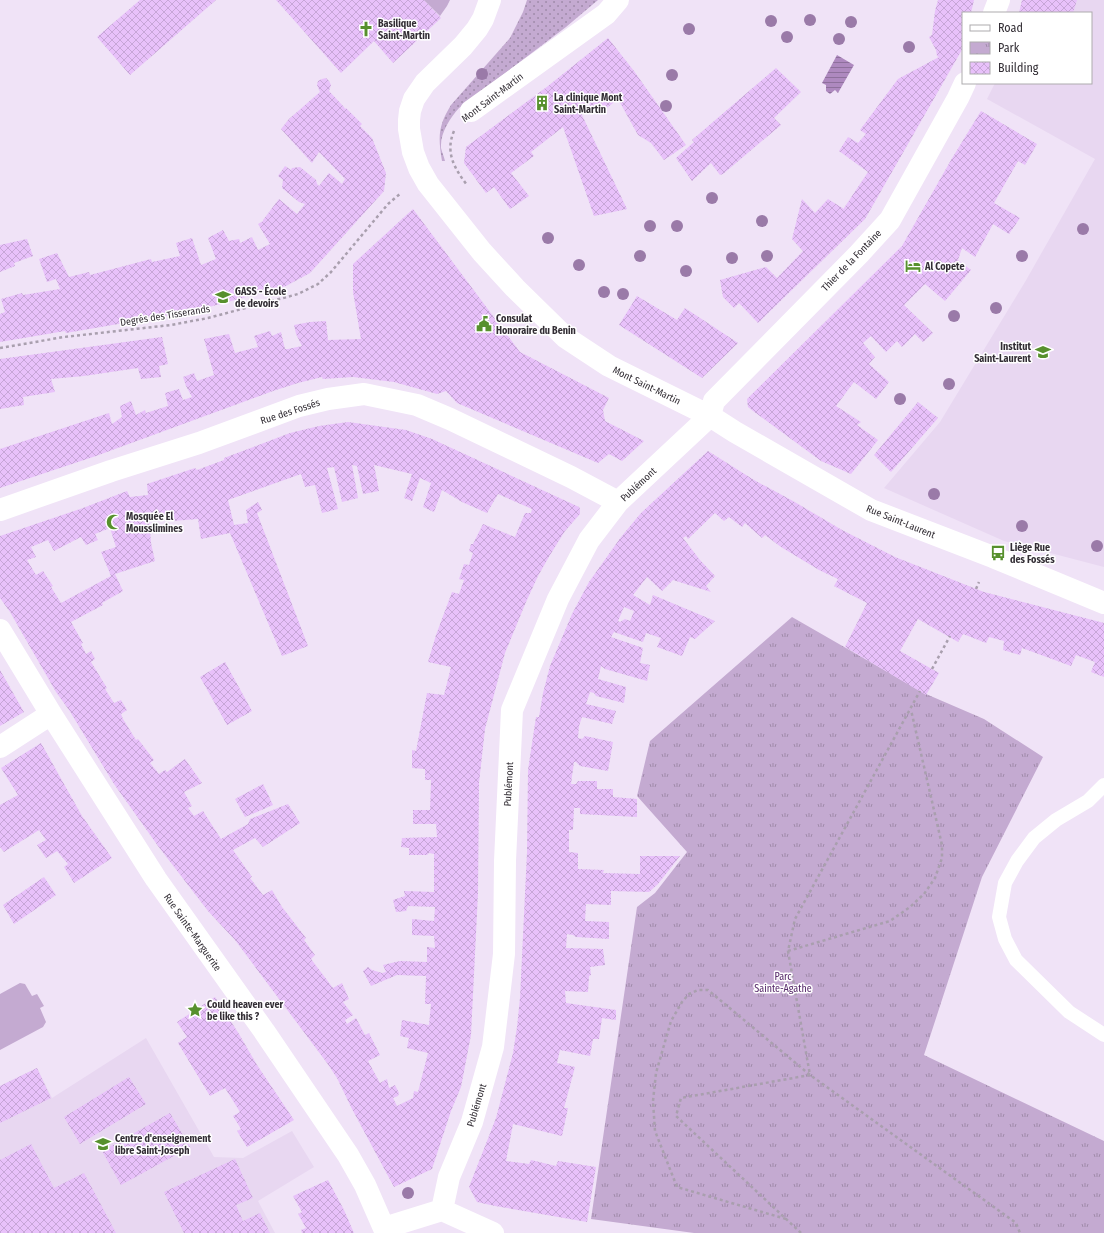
<svg xmlns="http://www.w3.org/2000/svg" width="1104" height="1233" font-family="'Fira Sans Condensed',sans-serif">
  <defs>
    <pattern id="grass-dots" width="8" height="8" patternUnits="userSpaceOnUse"><rect width="8" height="8" fill="#c4aad1"/><path d="M2 2h.1M6 6h.1" fill="none" stroke="#a08baa" stroke-width="1.8" stroke-linecap="round"/></pattern>
    <pattern id="park-tufts" width="24" height="20" patternUnits="userSpaceOnUse"><rect width="24" height="20" fill="#c4aad1"/><path d="M3 7l-1-3M5 7V3M7 7l1-3M15 17l-1-3M17 17v-4M19 17l1-3" fill="none" stroke="#a08baa"/></pattern>
    <pattern id="water-rules" width="6" height="5" patternUnits="userSpaceOnUse"><rect width="6" height="5" fill="#ae89bf"/><path d="M0 2.5h6" fill="none" stroke="#8e709c"/></pattern>
    <pattern id="building-cross-hatch" width="8" height="8" patternUnits="userSpaceOnUse"><rect width="8" height="8" fill="#e8c1fa"/><path d="M0 0l8 8M0 8l8-8" fill="none" stroke="#c7a6d7"/></pattern>
  </defs>
  <rect width="100%" height="100%" fill="#f0e3f7"/>
  <path fill="#e8d7f1" d="M1022 0H1104V567L1004 541 884 488 940 422 1025 282 1095 159 987 99 995 83H1091V13H1019Z
    M146 1038 214 1157 243 1158 292 1131 314 1167 258 1201 275 1233H0V1086L37 1068 52 1098Z"/>
  <path fill="url(#grass-dots)" d="M527 0H598L566 27 459 108C450 118 440 133 441 148 442 152 444 157 445 161H442C438 137 438 126 451 105L510 38 523 12Z"/>
  <path fill="url(#park-tufts)" d="M792 617 926 694 984 719 1043 757 982 877 924 1055 1104 1141V1233H694L591 1219 637 907 655 893 687 852 637 796 650 741Z"/>
  <path fill="#c4aad1" d="M424 0H450L447 6 440 16Z
    M20 983 25 984 32 996 37 994 44 1006 40 1008 46 1022 43 1027 0 1050V994Z"/>
  <path fill="url(#water-rules)" d="M837 55 854 65 838 93 835 90 830 94 826 91V85L822 83Z"/>
  <path fill="url(#building-cross-hatch)" fill-rule="evenodd" d="M140 0H216L130 75 97 37Z
    M276 0H424L441 18 393 63 374 41 341 73Z
    M938 0H974L971 13H963V48L865 219 758 323 739 303 734 308 723 297 720 280 766 267 777 278 803 251 792 239 802 199 815 213 828 199 844 209V208L868 172 839 151 848 137 858 143 866 134 860 130 898 79 939 57 937 56 936 50 929 37 932 35 935 11Z
    M1022 0H1077L1073 13H1019Z
    M608 38 634 71 686 145 664 160 651 143 638 135 618 99 598 115 589 104 580 111 627 209 594 216 563 127 531 152 534 156 511 173 529 196 510 209 494 187 486 193 464 163 466 147 548 86Z
    M776 68 801 92 774 118 781 125 723 174 720 175 711 163 692 181 676 158 694 142 692 140Z
    M326 78 329 81 331 85 329 91 344 107 345 109 346 108 362 124 360 126 372 138 386 173 384 191 310 273 286 286 187 313V312L165 316V314L124 323 66 333 65 331 0 342V314L5 312 1 299 22 293 23 295 60 289 56 279 47 282 39 259 57 253 69 277 89 272 90 275 151 259 152 262 180 256 176 243 192 238 201 265 216 259 208 238 223 230 229 241 239 239 240 243 252 237 258 250 270 244 258 224 263 221V220L279 199 297 214 305 204 299 202 282 188 283 180 278 176 285 166 291 170 292 168 300 167 316 180 317 184 319 186 329 173 342 184 345 179 319 152 312 163 281 129 289 119 320 92 317 85 318 81 322 79Z
    M981 111 1037 144 1025 165 1018 161 994 203 1020 218 1009 234 993 224 975 257 962 248 958 260 971 270 945 301 925 284 904 305 933 333 923 342 915 334 902 347 897 341 886 352 871 336 863 343 875 357 869 364 889 382 876 399 854 382 836 406 861 422 857 425 878 440 851 474 821 461 753 411 748 407 747 399 902 246 951 160Z
    M413 209 520 352 609 398 603 410 605 421 644 441 622 461 609 454 598 463 457 403 446 391 437 394 394 382 353 377 323 379 322 377 298 383 273 391 96 456 0 488V449L109 413 112 424 122 417 120 406 131 401 136 415 145 410 146 413 168 406 165 393 179 389 183 400 192 397 186 386 183 377 194 373 197 381 214 375 204 339 229 334 235 353 258 347 254 336 270 331 272 336 281 332 285 349H288L302 346 296 334 294 325 310 322 326 321 328 340 361 339 353 292V264Z
    M27 239 33 256 14 263 15 266 0 272V245Z
    M637 296 677 320 685 308 738 343 702 378 619 325Z
    M162 337 168 364 159 366 161 377 141 379 138 368 84 376 51 379 55 392 23 397 24 405 0 409V359Z
    M918 402 938 418 891 472 874 455Z
    M348 422 406 430 432 439 579 507 580 509V514L565 531 550 555 538 576 526 602 505 653 485 729 479 783 478 893 471 1035 461 1087 451 1111 432 1169 394 1187 352 1109 337 1078 327 1063 235 940 208 911 158 846 114 784 69 710 56 692 10 612 0 598V536L83 508 127 491 130 497 148 495 147 484 195 468 197 470 224 460V458L290 433 319 426ZM352 465 357 466 363 494 379 491 374 465 412 474 404 498 412 501 420 478 431 483 423 507 434 512 442 490 462 502 487 513 498 494 532 509 531 513H525L515 537 483 524 473 544H471L469 551 473 553 469 565 464 564 459 579 464 580 459 594 452 592 436 635 428 662 451 667 444 695 427 693 416 751 412 750V768L425 769V780H431L430 810H413V824H436L437 837 402 838 401 847 409 848V855H427L429 853 434 854V892L404 891 405 896 393 900 396 912 406 911 408 906 435 907 434 921 412 919V935L434 936 435 948 427 947V962L400 961 383 965 386 972 382 973 372 970 368 967 363 971 371 986 397 975 426 976 425 1004H431L429 1025 402 1020 400 1036 409 1038 407 1048 428 1053 418 1092 414 1091 413 1098 397 1106 393 1098 398 1096 399 1093 395 1085 389 1088 387 1079 380 1083 368 1061 380 1055 369 1033 365 1035 356 1018 347 1024 345 1020 353 1015 343 1002 349 999 342 983 333 988 311 959 315 955 304 940 306 938 282 907 272 890 263 895 250 878 252 877 233 850 255 838 263 847 300 823 288 804 250 819 248 824 221 839 203 811 194 816 188 808 192 806 184 792 202 783 185 759 167 772 165 770 159 774 150 763 154 760 138 739 136 740 123 719 121 714 127 710 121 700 114 703 105 689 107 688 91 662 95 659 91 651 86 654 81 644 83 643 71 622 103 605 102 603 123 591 115 574 155 561 151 543 149 518 171 515 172 521 198 519 201 539 230 533 282 656 308 646 257 513 262 510 258 502 246 510 248 523 234 525 228 500 301 474 305 487 315 485 322 513 338 509 327 468 334 467 342 502 358 498ZM110 528 116 547 101 552 111 576 61 603 51 587 53 586 43 571 36 575 27 560 36 557 31 547 48 540 54 551 81 537 86 545 98 540 95 534Z
    M708 451 754 480 793 501 842 530 895 557 984 592 1104 623V677L1091 672 1095 662 1076 655 1071 666 1022 648 1020 655 1003 650 1004 641 989 637 986 643 963 634 958 642 918 619 900 651 939 673 926 695 845 647 867 603 834 586 838 579 819 570 781 547 765 535 762 538 745 523 742 527 729 517 724 521 715 513 688 539 686 536 683 538 700 560 715 576 706 586 711 592 673 580 662 591 647 577 633 595 650 605 653 595 715 621 695 639 690 637 682 656 657 647 661 638 646 633 643 642 614 632 611 637 643 648 640 663 650 665 647 681 605 669 601 666 598 679 626 687 624 703 596 696 594 693 590 692 586 704 616 711 612 724 582 717 579 726 578 738 582 739 585 736 613 742 608 771 580 766 576 762H574L571 784H576L578 781H597V789H613V797L637 799V817L580 814V808H574L573 830H569V852L578 853V869L604 870 603 873 640 874V856H680L658 884 649 892 611 891V905L586 904 585 921 609 922V939L576 937 573 935 567 934 566 948 603 949 605 965 590 967 591 975 589 976 588 992 565 991 566 1003 616 1010V1020L602 1018 599 1039H593L590 1056 560 1050 557 1063 575 1067 564 1108H568L562 1136 513 1124 506 1161 529 1164 531 1160 556 1166 558 1161 596 1167 587 1222 495 1206 477 1202 469 1187 496 1118 513 1053 517 1027 520 998 527 852 528 770 536 717H539L543 693 550 666 572 614 589 582 621 537 641 513ZM624 607 634 611 630 621 625 619 620 622 618 621Z
    M225 662 252 711 227 725 200 677Z
    M0 670 24 712 0 726Z
    M41 743 82 816 112 858 74 883 64 867 68 864 57 851 46 858 37 845 46 840 39 830 4 852 0 847V805L18 795 1 768Z
    M263 784 273 805 245 817 235 799Z
    M44 877 56 895 14 924 3 905Z
    M215 997 239 1034 257 1065 294 1120 247 1147 237 1131 241 1129 233 1116 240 1112 225 1088 210 1096 178 1043 187 1037 177 1022Z
    M37 1068 51 1098 0 1123V1086Z
    M129 1077 146 1104 80 1144 64 1117Z
    M170 1113 190 1147 121 1185 102 1151Z
    M31 1144 54 1188 84 1173 116 1233H0V1160Z
    M235 1159 253 1198 236 1205 243 1221 260 1213 270 1233H184L164 1192Z
    M328 1180 344 1210 354 1233H302L301 1230 306 1228 298 1214 302 1212 293 1196Z"/>
  <g fill="none" stroke-linecap="round" stroke-linejoin="round">
    <path stroke="#a99fae" stroke-width="2.5" stroke-dasharray="3 3" stroke-linecap="butt" d="M454 131C445 152 454 168 467 185
      M0 348 64 337 171 325 208 318 298 294 318 284 331 272 388 204 401 193
      M976 589 979 582
      M932 669 950 636
      M788 951 890 921 910 907 924 894 935 878 942 858V845L911 710
      M786 1219 677 1187 655 1131 653 1101 656 1073 671 1021 682 1002 689 994 698 990H708L810 1075 1016 1223 1020 1233
      M801 1233 676 1116 681 1098 810 1075 788 951 795 919 920 691"/>
    <path stroke="#fff" stroke-width="14" d="M1104 785 1088 801 1056 820 1034 838 1017 861 1005 883 999 917 1005 939 1016 960 1069 1012 1104 1035"/>
    <path stroke="#fff" stroke-width="22" d="M490 0 483 19 477 29 463 46 425 83 414 99 410 111 409 120V129L413 152 419 168 428 184 482 252 515 288 565 337 609 366 710 416 735 432 871 510 993 557 1104 603
      M994 13 999 0
      M471 111 606 14 618 0
      M710 416 714 401 859 254 890 220 958 98 965 83
      M0 510 111 471 199 443 299 406 328 399 364 394 417 405 450 419 571 477 618 502
      M0 630 51 714 156 879 264 1031 348 1155 365 1185 386 1233
      M0 747 51 714
      M442 1210 449 1177 472 1122 493 1047 504 954 505 861 512 710 558 599 589 540 618 502 710 416
      M384 1228 442 1210 493 1233"/>
  </g>
  <g fill="#9a7aa8">
    <circle cx="810" cy="20" r="6"/>
    <circle cx="771" cy="21" r="6"/>
    <circle cx="851" cy="22" r="6"/>
    <circle cx="689" cy="29" r="6"/>
    <circle cx="787" cy="37" r="6"/>
    <circle cx="839" cy="39" r="6"/>
    <circle cx="909" cy="47" r="6"/>
    <circle cx="482" cy="74" r="6"/>
    <circle cx="672" cy="75" r="6"/>
    <circle cx="666" cy="106" r="6"/>
    <circle cx="712" cy="198" r="6"/>
    <circle cx="762" cy="221" r="6"/>
    <circle cx="650" cy="226" r="6"/>
    <circle cx="677" cy="226" r="6"/>
    <circle cx="1083" cy="229" r="6"/>
    <circle cx="548" cy="238" r="6"/>
    <circle cx="640" cy="256" r="6"/>
    <circle cx="767" cy="256" r="6"/>
    <circle cx="1022" cy="256" r="6"/>
    <circle cx="732" cy="258" r="6"/>
    <circle cx="579" cy="265" r="6"/>
    <circle cx="686" cy="271" r="6"/>
    <circle cx="604" cy="292" r="6"/>
    <circle cx="623" cy="294" r="6"/>
    <circle cx="996" cy="308" r="6"/>
    <circle cx="954" cy="316" r="6"/>
    <circle cx="949" cy="384" r="6"/>
    <circle cx="900" cy="399" r="6"/>
    <circle cx="934" cy="494" r="6"/>
    <circle cx="1022" cy="526" r="6"/>
    <circle cx="1097" cy="546" r="6"/>
    <circle cx="408" cy="1193" r="6"/>
  </g>
  <defs>
    <symbol id="church-bare" viewBox="-9 -9 18 18"><path d="M-1.2-6h2.4v3.5h3.3v2.4h-3.3V6h-2.4V-.1h-3.3v-2.4h3.3Z" fill="#57902d" stroke="#fff" stroke-width="2.5" paint-order="stroke"/></symbol>
    <symbol id="building-bare" viewBox="-9 -9 18 18"><path d="M-4-6H4V6H1V3H-1V6H-4ZM-2.5-4.3h1.7v1.8h-1.7ZM.8-4.3h1.7v1.8H.8ZM-2.5-1h1.7V.8h-1.7ZM.8-1h1.7V.8H.8Z" fill="#57902d" stroke="#fff" stroke-width="2.5" paint-order="stroke"/></symbol>
    <symbol id="hotel-bare" viewBox="-9 -9 18 18"><path d="M-6-4.5h1.5V1H6V5H4.5V3h-9V5H-6ZM-4 0a1.8 1.8 0 1 1 3.6 0ZM.5 0V-2.5h3Q6-2.5 6 0Z" fill="#57902d" stroke="#fff" stroke-width="2.5" paint-order="stroke"/></symbol>
    <symbol id="school-bare" viewBox="-9 -9 18 18"><path d="M0-5L7-2L0 1L-7-2ZM-4 1L0 2.5L4 1V4Q0 6-4 4Z" fill="#57902d" stroke="#fff" stroke-width="2.5" paint-order="stroke"/></symbol>
    <symbol id="civic-bare" viewBox="-9 -9 18 18"><path d="M-.6-6.5H3V-4.5H.6V-3L4-1V1h2V6H-6V1h2V-1L-.6-3ZM-1.2 2.5V6h2.4V2.5Z" fill="#57902d" stroke="#fff" stroke-width="2.5" paint-order="stroke"/></symbol>
    <symbol id="mosque-bare" viewBox="-9 -9 18 18"><path d="M3.5-4.9A6 6 0 1 0 3.5 4.9A5 5 0 1 1 3.5-4.9Z" fill="#57902d" stroke="#fff" stroke-width="2.5" paint-order="stroke"/></symbol>
    <symbol id="bus-bare" viewBox="-9 -9 18 18"><path d="M-5-6H5V4H4V6H2V4H-2V6H-4V4H-5ZM-3.5-4V0h7V-4ZM-3.5 1.2v1.5H-2V1.2ZM2 1.2v1.5H3.5V1.2Z" fill="#57902d" stroke="#fff" stroke-width="2.5" paint-order="stroke"/></symbol>
    <symbol id="sight-bare" viewBox="-9 -9 18 18"><path d="M0-6L1.8-2.2L6-1.7L2.9 1.2L3.7 5.4L0 3.3L-3.7 5.4L-2.9 1.2L-6-1.7L-1.8-2.2Z" fill="#57902d" stroke="#fff" stroke-width="2.5" paint-order="stroke"/></symbol>
  </defs>
  <g fill-rule="evenodd">
    <use href="#church-bare" x="355" y="18" width="22" height="22"/>
    <use href="#building-bare" x="531" y="92" width="22" height="22"/>
    <use href="#hotel-bare" x="902" y="255" width="22" height="22"/>
    <use href="#school-bare" x="212" y="286" width="22" height="22"/>
    <use href="#civic-bare" x="473" y="313" width="22" height="22"/>
    <use href="#school-bare" x="1032" y="341" width="22" height="22"/>
    <use href="#mosque-bare" x="103" y="511" width="22" height="22"/>
    <use href="#bus-bare" x="987" y="542" width="22" height="22"/>
    <use href="#sight-bare" x="184" y="999" width="22" height="22"/>
    <use href="#school-bare" x="92" y="1133" width="22" height="22"/>
  </g>
  <g text-anchor="middle" stroke-width="3" stroke-linejoin="round" paint-order="stroke">
    <g font-size="10" font-weight="bold" fill="#322d34" stroke="#fff" text-anchor="start">
      <text x="378" y="27">Basilique<tspan x="378" dy="12">Saint-Martin</tspan></text>
      <text x="554" y="101">La clinique Mont<tspan x="554" dy="12">Saint-Martin</tspan></text>
      <text x="925" y="270">Al Copete</text>
      <text x="235" y="295">GASS - École<tspan x="235" dy="12">de devoirs</tspan></text>
      <text x="496" y="322">Consulat<tspan x="496" dy="12">Honoraire du Benin</tspan></text>
      <text x="1031" y="350" text-anchor="end">Institut<tspan x="1031" dy="12">Saint-Laurent</tspan></text>
      <text x="126" y="520">Mosquée El<tspan x="126" dy="12">Mousslimines</tspan></text>
      <text x="1010" y="551">Liège Rue<tspan x="1010" dy="12">des Fossés</tspan></text>
      <text x="207" y="1008">Could heaven ever<tspan x="207" dy="12">be like this ?</tspan></text>
      <text x="115" y="1142">Centre d'enseignement<tspan x="115" dy="12">libre Saint-Joseph</tspan></text>
    </g>
    <g font-size="10" fill="#322d34" stroke="#fff">
      <text transform="translate(492 97) rotate(-37)" y="4">Mont Saint-Martin</text>
      <text transform="translate(851 260) rotate(-46)" y="4">Thier de la Fontaine</text>
      <text transform="translate(165 315) rotate(-9)" y="4">Degrés des Tisserands</text>
      <text transform="translate(647 385) rotate(26)" y="4">Mont Saint-Martin</text>
      <text transform="translate(290 411) rotate(-18)" y="4">Rue des Fossés</text>
      <text transform="translate(638 484) rotate(-43)" y="4">Publémont</text>
      <text transform="translate(901 521) rotate(22)" y="4">Rue Saint-Laurent</text>
      <text transform="translate(508 784) rotate(-87)" y="4">Publémont</text>
      <text transform="translate(193 932) rotate(55)" y="4">Rue Sainte-Marguerite</text>
      <text transform="translate(476 1105) rotate(-73)" y="4">Publémont</text>
    </g>
    <g font-size="10" fill="#532567" stroke="#fff">
      <text x="783" y="980">Parc<tspan x="783" dy="12">Sainte-Agathe</tspan></text>
    </g>
  </g>
  <rect x="962" y="12" width="130" height="72" fill="#ffffff" stroke="#adabae"/>
  <rect x="970" y="25" width="20" height="6" fill="#ffffff" stroke="#adabae"/>
  <text x="998" y="32" font-size="12" fill="#322d34">Road</text>
  <rect x="970" y="42" width="20" height="12" fill="url(#park-tufts)" stroke="#adabae"/>
  <text x="998" y="52" font-size="12" fill="#322d34">Park</text>
  <rect x="970" y="62" width="20" height="12" fill="url(#building-cross-hatch)" stroke="#adabae"/>
  <text x="998" y="72" font-size="12" fill="#322d34">Building</text>
</svg>
